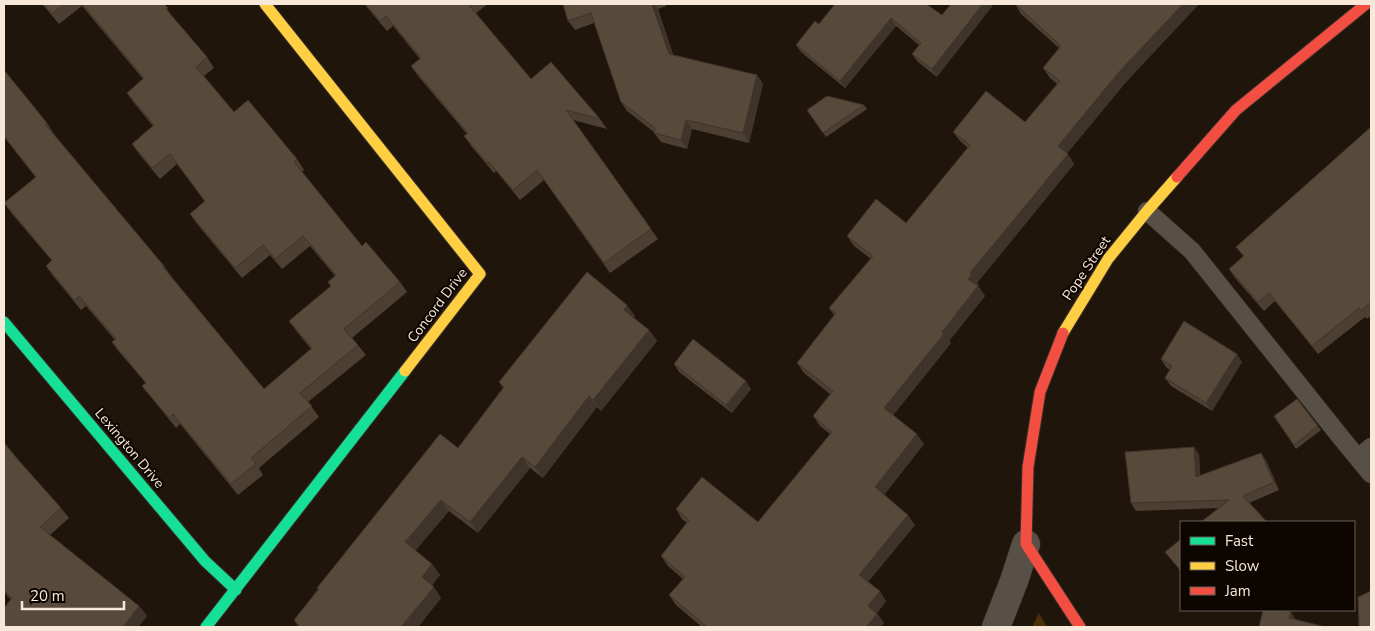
<svg xmlns="http://www.w3.org/2000/svg" width="1375" height="631" font-family="'Nunito Sans',sans-serif">
  <rect width="100%" height="100%" fill="#20150a"/>
  <path fill="#4d2f06" d="M1039 613 1047 627H1032Z"/>
  <g fill="none" stroke-linecap="round" stroke-linejoin="round">
    <defs>
      <path id="lane" d="M1147 211 1192 251 1343 440 1371 474
        M1358 458 1371 447"/>
      <path id="street" d="M996 627 1014 581 1026 544"/>
      <path id="fast" d="M4 322 205 561 236 590
        M206 627 405 371"/>
      <path id="slow" d="M265 4 480 274 405 371
        M1063 333 1108 259 1147 211 1177 177"/>
      <path id="jam" d="M1177 177 1236 110 1366 4
        M1063 333 1040 392 1028 467 1026 544 1080 627"/>
    </defs>
    <use href="#lane" stroke="#39302a" stroke-width="19"/>
    <use href="#street" stroke="#39302a" stroke-width="29"/>
    <use href="#fast" stroke="#39302a" stroke-width="13"/>
    <use href="#slow" stroke="#39302a" stroke-width="13"/>
    <use href="#jam" stroke="#39302a" stroke-width="13"/>
    <use href="#lane" stroke="#585047" stroke-width="18"/>
    <use href="#street" stroke="#585047" stroke-width="28"/>
    <use href="#fast" stroke="#16e098" stroke-width="11"/>
    <use href="#slow" stroke="#ffcf43" stroke-width="11"/>
    <use href="#jam" stroke="#f24e42" stroke-width="11"/>
  </g>
  <path fill="#4c4032" d="M42 4H164L174 19 207 57 214 68 204 76 234 112 297 159 304 170 302 172 362 246 400 282 407 292 352 338 366 355 308 402 319 417 259 468 263 475 238 495 180 424 176 428 150 396 142 386 146 383 119 352 112 342 115 340 86 306 81 310 53 276 46 266 52 261 12 214 4 203 36 178 4 137V70L47 123 54 134 164 266 171 276 264 389 311 349 297 332 289 321 331 286 335 276 310 246 282 269 270 255 242 278 197 224 190 214 205 202 177 164 160 179 139 154 132 144 153 126 134 103 127 93 143 79 82 6 59 24Z
    M364 4H488L476 13 531 79 600 119 607 129 573 120 658 239 610 273 544 180 520 200 496 171 494 173 471 146 464 136 467 134 418 76 411 66 420 59 393 26 387 31Z
    M563 4H666V6L658 9 673 55 757 75 763 84 749 143 692 129 687 149 661 142 654 133V132L627 111 621 102 594 23 575 30 568 21Z
    M926 4 937 77 918 62 912 54 919 45 896 26 845 88 801 52 796 45 819 24Z
    M1015 4 1113 5 1115 4H1199L1126 82 1067 153 1074 164 977 283 979 285 978 286 985 296 949 341 951 343 893 415 924 444 884 495 915 525 868 582 886 601 877 613 884 623 881 627H702L676 605 669 595 683 579 668 566 661 556 687 523 682 519 676 509 758 522 830 434 820 426 813 416 830 394 804 373 797 363 834 315 829 308 871 259 854 246 847 236 906 223 968 148 960 141 953 132 1025 122 1057 84 1050 78 1043 68 1059 48 1021 14Z
    M864 105 867 109 826 137 807 110Z
    M1371 127V316L1367 319 1365 317 1318 354 1275 301 1264 311 1235 278 1229 269 1243 256 1236 247Z
    M635 316 634 318 649 330 657 341 601 411 597 407 543 478 530 468 478 533 449 511 415 551 432 564 440 575 432 585 441 598 418 627H298V626L294 620 318 589 317 588 458 448 503 388 499 382Z
    M1161 359 1242 362 1212 411 1171 386 1165 378 1170 370 1166 367Z
    M674 364 751 389 732 413 679 372Z
    M1297 399 1321 430 1296 449 1274 416Z
    M4 442 20 462 61 508 69 518 50 535 139 606 147 616 138 627H4L11 600 4 592Z
    M1199 454 1200 476 1266 460 1279 490 1249 503 1219 508 1136 511 1131 503Z"/>
  <path fill="#3e3429" d="M652 4H654L658 9 676 63 669 54Z
    M983 4H994L937 77 932 69Z
    M1183 4H1199L1126 82 1065 156 1058 146 1119 72Z
    M891 18 896 26 845 88 840 81Z
    M757 75 763 84 749 143 743 133Z
    M686 120 692 129 687 149 681 140Z
    M1068 154 1074 164 977 283 979 285 975 289 968 279 970 273Z
    M978 286 985 296 949 341 951 343 891 418 884 408Z
    M627 305 635 316 632 321 624 310Z
    M649 330 657 341 601 411 593 400Z
    M1237 354 1242 362 1212 411 1206 403Z
    M746 381 751 389 732 413 726 405Z
    M589 396 597 407 543 478 535 467Z
    M917 434 924 444 882 497 875 487Z
    M1194 447 1199 454 1201 485 1196 477Z
    M1261 453 1266 460 1279 490 1274 482Z
    M522 457 530 468 478 533 470 522Z
    M441 500 449 511 413 553 405 542Z
    M908 515 915 525 866 584 859 575Z
    M432 564 440 575 430 588 422 577Z
    M434 587 441 598 418 627H401Z
    M880 591 886 601 875 616 868 606Z
    M139 606 147 616 138 627H123Z
    M1291 612 1296 620 1289 618Z
    M877 614 884 623 881 627H866Z"/>
  <path fill="#584a3a" stroke="#3e3429" d="M43 4H64L52 14Z
    M82 4H164L168 8 166 9 207 57 196 67 234 112 248 100 297 159 294 162 362 246 366 242 400 282 344 329 358 345 300 393 312 406 251 458 256 464 231 484 173 414 169 418 142 386 146 383 112 342 116 339 79 296 74 300 46 266 52 260 4 203 36 177 4 136V70L47 123 45 124 164 266 163 267 264 389 312 348 289 321 331 286 328 282 336 275 303 236 275 259 263 245 235 268 190 214 205 201 170 154 152 168 132 144 154 125 127 93 144 78Z
    M365 4H469H468L531 79 551 62 600 119 566 110 651 229 604 263 537 170 513 190 489 162 487 163 464 136 468 133 411 66 421 58 386 16 380 21Z
    M563 4H652L669 54 757 75 743 133 686 120 681 140 654 133 655 128 621 102 591 13 568 21Z
    M835 4H926L942 15 951 4H983L932 69 912 54 921 43 891 18 840 81 796 45 815 21 819 24Z
    M1015 4H1111L1113 5 1115 4H1183L1119 72 1058 146 1068 154 970 273 972 275 968 279 978 286 942 332 944 334 884 408 917 434 875 487 908 515 859 575 880 591 868 606 877 614 866 627H707L669 595 685 577 661 556 689 520 676 509 702 477 758 522 832 432 813 416 833 391 797 363 836 313 829 308 873 256 847 236 876 199 906 223 970 145 953 132 986 91 1025 122 1060 81 1043 68 1061 46Z
    M827 96 864 105 823 133 807 110Z
    M1371 127V302L1361 311 1359 308 1312 346 1269 293 1258 302 1229 269 1244 256 1236 247Z
    M587 272 627 305 624 310 649 330 593 400 589 396 535 467 522 457 470 522 441 500 405 542 432 564 422 577 434 587 401 627H298L299 625 294 620 319 589 317 588 440 434 458 448 504 387 499 382Z
    M1184 321 1237 354 1206 403 1165 378 1172 366 1161 359Z
    M693 339 746 381 726 405 674 364Z
    M1297 399 1318 426 1294 445 1274 416Z
    M4 443 20 462 61 508 40 527 139 606 123 627H4V608L12 598 4 590Z
    M1194 447 1196 477 1261 453 1274 482 1243 496 1267 522H1201L1229 500 1131 503 1125 452Z
    M1181 539V571L1165 552Z
    M1371 591V627H1359L1358 597Z
    M1263 610H1279L1291 612 1289 618 1326 627H1259Z"/>
  <g text-anchor="middle" stroke-width="4" stroke-linejoin="round" paint-order="stroke">
    <g font-size="14" fill="#f7e8da" stroke="#0c0500">
      <text transform="translate(1086 268) rotate(-56)" y="5">Pope Street</text>
      <text transform="translate(437 305) rotate(-53)" y="5">Concord Drive</text>
      <text transform="translate(130 448) rotate(50)" y="5">Lexington Drive</text>
    </g>
  </g>
  <rect width="1375" height="631" fill="none" stroke="#f7e8da" stroke-width="10"/>
  <rect x="1180" y="521" width="175" height="90" fill="#0c0500" stroke="#6a6057"/>
  <rect x="1190" y="537" width="25" height="8" fill="#16e098" stroke="#6a6057"/>
  <text x="1225" y="546" font-size="15" fill="#f7e8da">Fast</text>
  <rect x="1190" y="562" width="25" height="8" fill="#ffcf43" stroke="#6a6057"/>
  <text x="1225" y="571" font-size="15" fill="#f7e8da">Slow</text>
  <rect x="1190" y="587" width="25" height="8" fill="#f24e42" stroke="#6a6057"/>
  <text x="1225" y="596" font-size="15" fill="#f7e8da">Jam</text>
  <path d="M22 601v8h102v-8" fill="none" stroke="#f7e8da" stroke-width="2.5"/>
  <text x="30" y="601" font-size="15" fill="#f7e8da" stroke="#0c0500" stroke-width="4" paint-order="stroke">20 m</text>
</svg>
